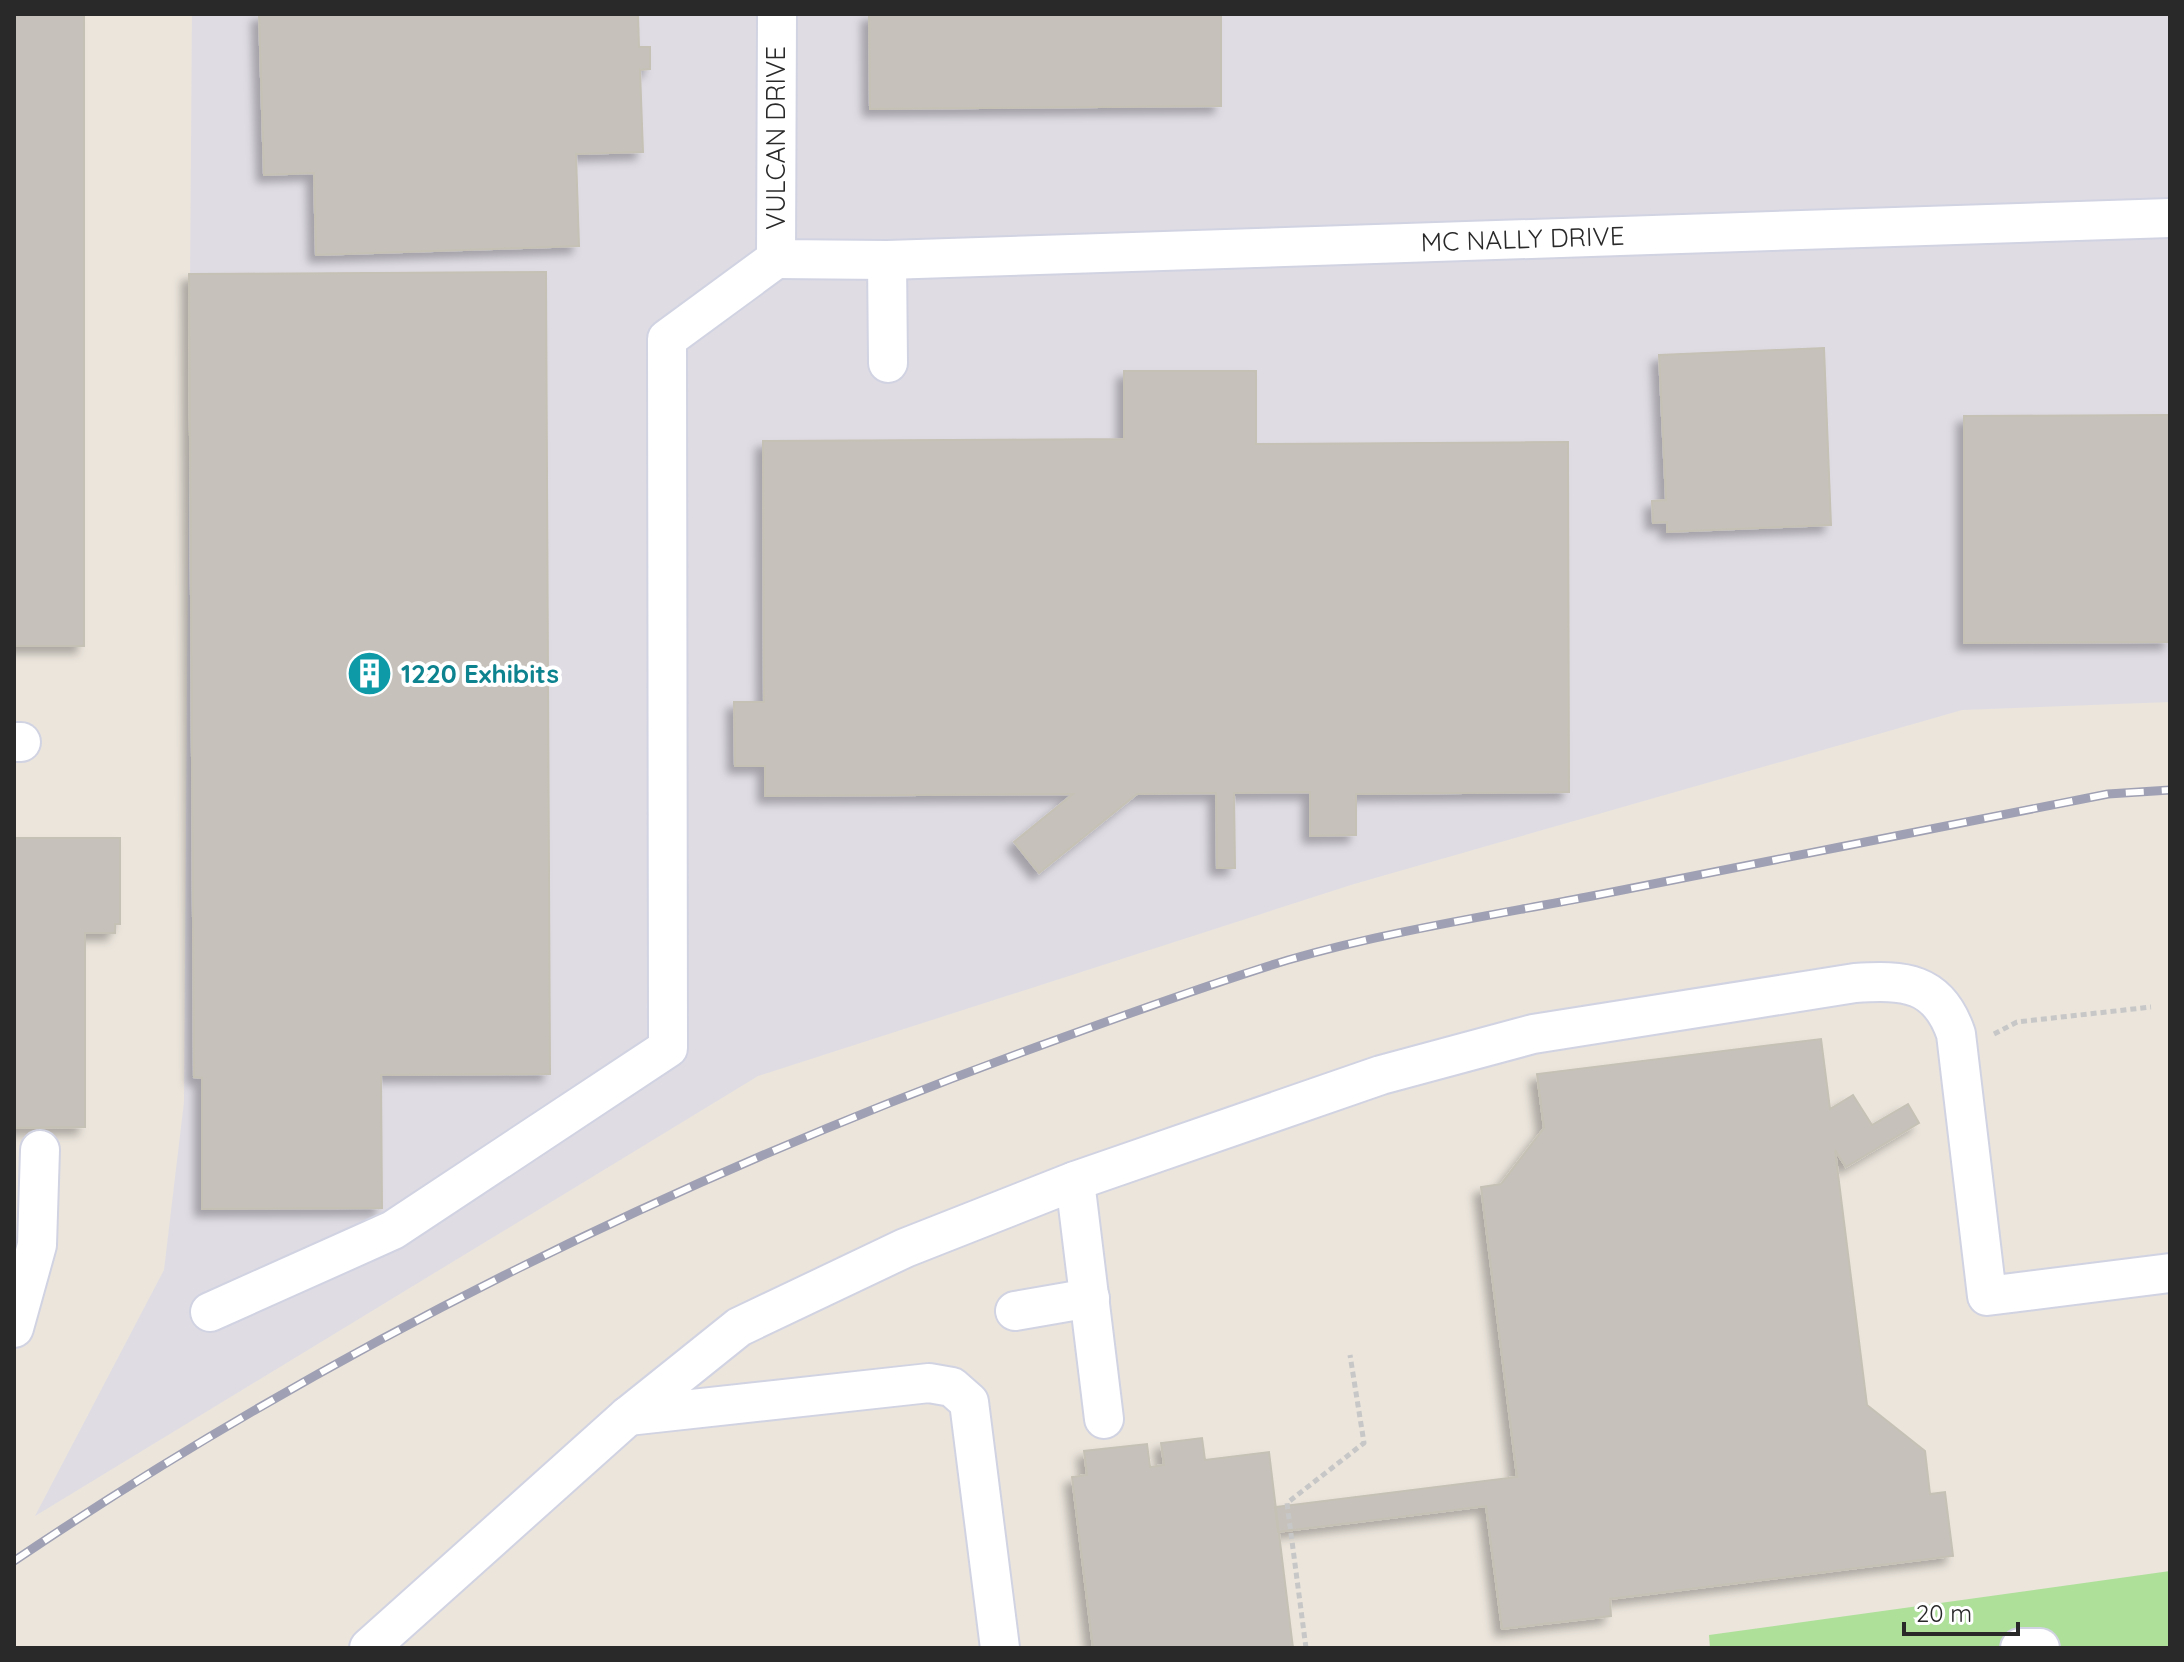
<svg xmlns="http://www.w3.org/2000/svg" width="2184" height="1662" font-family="Quicksand,sans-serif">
  <defs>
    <filter id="shadow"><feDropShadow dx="-7" dy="7" stdDeviation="4" flood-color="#0004"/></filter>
  </defs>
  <rect width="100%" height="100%" fill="#ebe5dc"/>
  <path fill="#dfdce4" d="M192 14H2170V702L1962 710 1354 884 758 1076 35 1516 164 1270 184 1102Z"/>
  <path fill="#aee09a" d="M2170 1571V1648H1710L1709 1635Z"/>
  <path fill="#c6c2bb" stroke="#c6c1b5" stroke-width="2" filter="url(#shadow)" d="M14 14H84V646H14Z
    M259 14H638L639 47H650V69L640 70 643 152 576 154 579 246 316 255 314 173 264 175Z
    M869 14H1221V106L870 109Z
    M546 272 550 1074 381 1075 382 1208 202 1209V1078L194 1077 189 274Z
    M1824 348 1831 525 1667 532V522L1653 523 1652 501 1666 500 1659 355Z
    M1124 371H1256V444L1568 442 1569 792 1356 794V835L1310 836V792L1234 793 1235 868H1217L1216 793 1137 794 1039 873 1014 842 1073 794 765 796V766H735L734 702H764L763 441 1124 439Z
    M2170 415V642L1964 643V416Z
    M14 838H120V924H115V933H85V1127L14 1128Z
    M1821 1039 1830 1109 1853 1095 1872 1125 1908 1104 1919 1123 1846 1167 1835 1150 1867 1405 1925 1451 1930 1494 1945 1492 1953 1556 1610 1599 1611 1616 1502 1629 1486 1506 1278 1532 1275 1507 1517 1477 1481 1187 1501 1184 1544 1128 1537 1074Z
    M1202 1438 1205 1460 1269 1452 1293 1648H1093L1072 1477 1087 1475 1084 1451 1147 1444 1150 1467 1164 1465 1161 1443Z"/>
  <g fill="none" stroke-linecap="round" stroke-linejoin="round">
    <defs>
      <g id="minor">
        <path id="s1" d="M777 14 776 259 887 260 2170 218"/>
        <path d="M887 260 888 363"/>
        <path d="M14 742H21"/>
        <path d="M1075 1181 1104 1419"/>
        <path d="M1015 1311 1090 1298"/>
        <path d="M210 1312 393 1230 668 1048 667 339 776 259"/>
        <path d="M14 1328 37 1245 40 1150"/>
        <path d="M628 1416 929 1383 952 1387 969 1402 1000 1648"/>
        <path d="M369 1648 628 1416 739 1327 905 1248 1075 1181 1381 1075 1533 1034 1855 983C1904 980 1938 981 1956 1034L1987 1296 2170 1273"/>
        <path d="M2020 1648H2040"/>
      </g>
    </defs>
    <use href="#minor" stroke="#d1d3e2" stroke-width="42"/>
    <path stroke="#c7c7c7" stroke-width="5" stroke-dasharray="6 4" stroke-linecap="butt" d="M1994 1034 2017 1022 2151 1007
      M1306 1648 1287 1503 1364 1443 1350 1355"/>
    <use href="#minor" stroke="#fff" stroke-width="38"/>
    <defs>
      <path id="rail" d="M14 1561C336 1344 689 1172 1053 1041 1131 1013 1209 984 1288 960 1385 932 1488 916 1587 897 1761 863 1934 828 2108 794L2170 790"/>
    </defs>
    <use href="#rail" stroke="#9fa0b3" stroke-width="9"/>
    <use href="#rail" stroke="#fff" stroke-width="6" stroke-dasharray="18" stroke-linecap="butt"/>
  </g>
  <defs>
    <symbol id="building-disc" viewBox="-11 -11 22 22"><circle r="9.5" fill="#0f9aa8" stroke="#fff"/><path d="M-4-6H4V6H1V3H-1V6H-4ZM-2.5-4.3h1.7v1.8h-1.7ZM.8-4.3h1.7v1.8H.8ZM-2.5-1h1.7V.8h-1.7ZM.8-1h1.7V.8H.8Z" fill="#fff"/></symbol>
  </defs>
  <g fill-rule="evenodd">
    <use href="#building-disc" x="344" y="648" width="51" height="51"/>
  </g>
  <g text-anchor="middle" stroke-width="8" stroke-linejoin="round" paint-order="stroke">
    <g font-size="26" fill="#292929" stroke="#fff">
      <text transform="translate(776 138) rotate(-90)" y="9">VULCAN DRIVE</text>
      <text dy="9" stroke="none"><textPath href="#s1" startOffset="992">MC NALLY DRIVE</textPath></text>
    </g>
    <g font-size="26" font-weight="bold" fill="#0d838f" stroke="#fff" text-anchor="start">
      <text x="401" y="683">1220 Exhibits</text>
    </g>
  </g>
  <rect width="2184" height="1662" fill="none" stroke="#292929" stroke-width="32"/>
  <path d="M1904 1622v12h114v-12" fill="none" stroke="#292929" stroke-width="4"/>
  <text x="1916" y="1622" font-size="24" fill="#292929" stroke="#ffffff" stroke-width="6" paint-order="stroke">20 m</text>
</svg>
